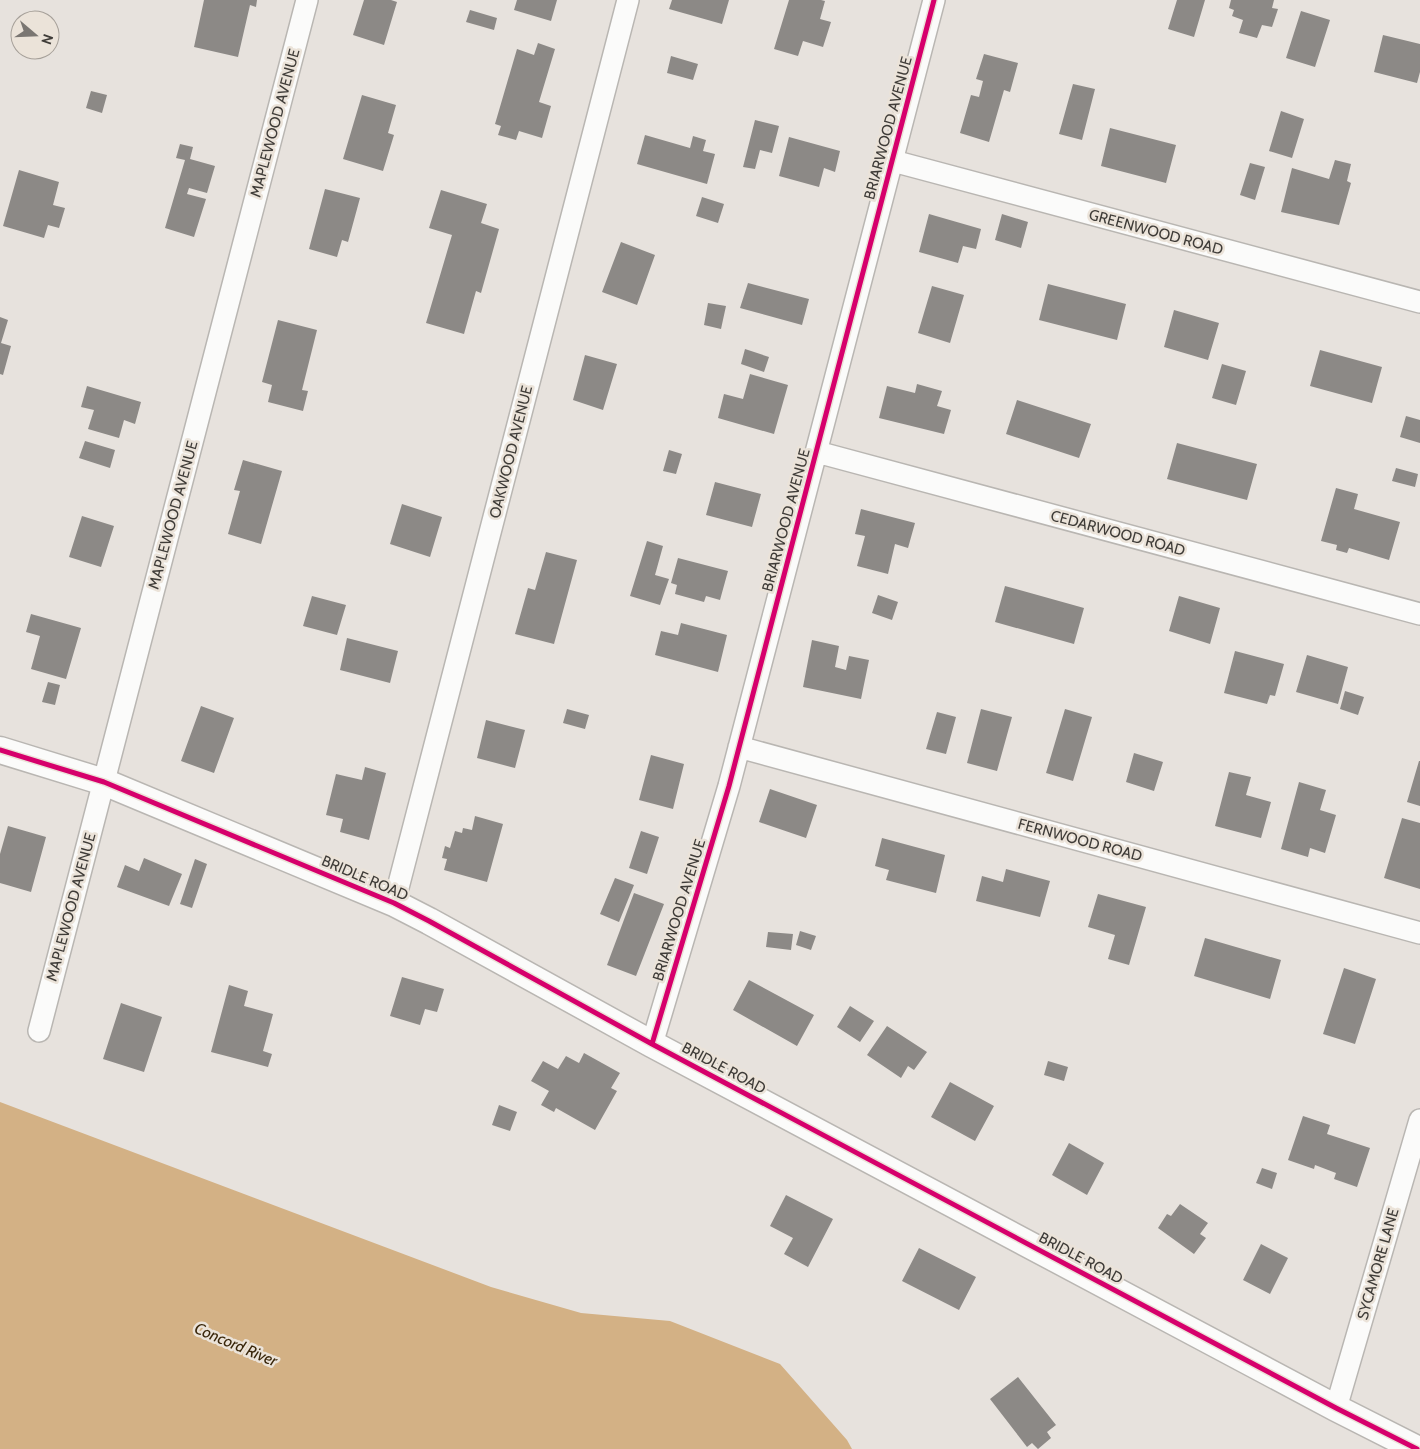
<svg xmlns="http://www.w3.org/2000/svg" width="1420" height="1449" font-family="Cabin,sans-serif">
  <rect width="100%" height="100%" fill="#e7e2dd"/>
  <path fill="#d3b185" d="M0 1102 491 1287 581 1313 670 1321 780 1364 847 1440 852 1449H0Z"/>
  <path fill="#8c8986" d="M204 0H257L256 7 250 5 238 57 194 47Z
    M364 0H391L397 2 384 45 353 35Z
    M517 0H557L551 21 514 10Z
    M672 0H729L722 24 669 9Z
    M789 0H821L825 1 820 19 831 22 823 47 803 41 798 56 774 49Z
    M1177 0H1205L1194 37 1168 29Z
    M1231 0H1274L1272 8 1278 9 1272 27 1262 25 1257 38 1239 33 1243 20 1232 16 1234 10 1229 8Z
    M470 10 497 18 494 30 466 22Z
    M1301 11 1330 20 1315 67 1286 58Z
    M1383 35 1420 44V72L1417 83 1374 72Z
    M538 43 555 49 539 102 551 106 542 138 519 131 516 140 498 135 501 126 495 124 517 49 534 55Z
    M984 54 1018 63 1010 92 1004 90 989 142 960 133 971 95 979 97 983 81 976 79Z
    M671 56 698 64 693 80 667 73Z
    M1073 84 1095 89 1082 140 1059 134Z
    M91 91 107 95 102 113 86 108Z
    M362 95 396 105 388 133 394 135 383 171 343 159Z
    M1281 111 1304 119 1292 158 1269 151Z
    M755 120 779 126 772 153 760 150 755 169 743 167Z
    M1110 128 1176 145 1166 183 1101 166Z
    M645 135 690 148 693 136 706 140 703 151 715 154 707 184 637 164Z
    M789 137 840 151 835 172 824 168 819 187 779 176Z
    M180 144 193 147 190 159 215 166 207 193 189 188 187 194 206 199 194 237 165 228 185 160 176 158Z
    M1335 160 1351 164 1347 181 1351 183 1339 225 1281 212 1292 168 1329 179Z
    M1250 163 1265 167 1255 200 1240 195Z
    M19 170 59 182 53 205 65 208 59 228 48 225 44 238 3 226Z
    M325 189 360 198 348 242 342 240 337 257 309 249Z
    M441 190 487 204 481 223 499 229 481 293 476 291 464 334 426 323 452 235 429 228Z
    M702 197 724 204 718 223 696 216Z
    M929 214 981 229 976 249 963 246 958 263 919 252Z
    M1002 214 1028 222 1021 248 995 240Z
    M621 242 655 255 637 305 602 292Z
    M748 283 809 299 802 325 740 308Z
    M1048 284 1126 304 1117 340 1039 320Z
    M932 286 964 295 950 343 918 333Z
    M708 303 726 306 721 329 704 325Z
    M1174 310 1219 323 1208 360 1164 347Z
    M0 317 8 320 1 343 11 346 3 375 0 374Z
    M278 320 317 330 302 390 308 391 303 411 268 402 272 385 262 382Z
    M745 349 769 357 764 372 741 364Z
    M1320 350 1382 367 1372 403 1310 386Z
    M585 355 617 364 603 410 573 400Z
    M1222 364 1246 371 1236 405 1212 398Z
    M750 374 788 385 774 434 718 418 724 394 743 399Z
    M917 384 942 391 937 406 951 410 944 434 879 418 887 386 915 393Z
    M87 386 141 402 135 424 124 420 119 438 88 429 94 410 81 407Z
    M1017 400 1091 424 1079 458 1006 434Z
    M1406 416 1420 420V443L1400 437Z
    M85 441 115 450 110 468 79 458Z
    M1177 443 1257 464 1247 500 1167 479Z
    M669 450 682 454 676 474 663 471Z
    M243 460 282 471 261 544 228 534 240 491 234 490Z
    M1396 468 1418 474 1415 487 1392 481Z
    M715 482 761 494 752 527 706 515Z
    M1336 488 1358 494 1354 509 1400 522 1389 560 1349 548 1347 553 1336 550 1337 545 1321 541Z
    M402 504 442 517 430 557 390 544Z
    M861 509 915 523 908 548 895 544 888 574 857 566 865 536 855 534Z
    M82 516 114 526 101 567 69 557Z
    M647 541 663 546 655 575 669 579 660 605 630 596Z
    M546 552 577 560 554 644 515 634 528 588 535 590Z
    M678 558 728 571 720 600 706 596 704 602 675 594 677 585 671 583Z
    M1005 586 1084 608 1074 644 995 622Z
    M878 595 898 602 892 620 872 613Z
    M312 596 346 605 337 635 303 626Z
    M1179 596 1220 608 1210 644 1169 631Z
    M31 614 81 628 66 679 31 669 40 636 26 632Z
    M681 623 727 635 718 672 655 655 661 631 678 635Z
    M347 638 398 651 390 683 340 670Z
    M812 640 839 646 835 667 846 670 849 656 869 660 861 699 803 687Z
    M1235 651 1284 664 1275 696 1270 695 1267 704 1224 693Z
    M1307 655 1348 667 1338 704 1296 692Z
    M48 682 60 685 55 705 42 702Z
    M1345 691 1364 697 1358 715 1340 709Z
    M201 706 234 718 214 773 181 761Z
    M567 709 589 715 585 729 563 723Z
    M981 709 1012 717 997 771 967 763Z
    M1065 709 1092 717 1073 781 1046 773Z
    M937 712 956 717 946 754 926 749Z
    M486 720 525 730 515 768 477 758Z
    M1134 753 1163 762 1154 791 1126 782Z
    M651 755 684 764 673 809 639 800Z
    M1419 761H1420V806L1407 802Z
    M365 767 386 773 369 840 340 832 343 819 326 815 336 774 362 780Z
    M1229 772 1251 777 1246 795 1271 802 1261 838 1215 826Z
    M1299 782 1326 790 1320 810 1336 815 1325 853 1310 848 1308 857 1281 849Z
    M770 789 817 805 806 838 759 822Z
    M475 816 503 824 487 882 444 870 447 859 442 858 445 846 450 848 455 831 462 833 463 828 472 830Z
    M1402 818 1420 823V889L1384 878Z
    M8 826 46 837 31 892 0 883V854Z
    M641 831 659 837 647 874 629 868Z
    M882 838 945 855 936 893 886 880 889 870 875 866Z
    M144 858 182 874 169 906 117 887 125 865 139 871Z
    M195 859 207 864 192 908 180 904Z
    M1006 869 1050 881 1040 917 976 901 982 876 1003 882Z
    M615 878 634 885 619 922 600 914Z
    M634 893 664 904 636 976 607 965Z
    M1098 894 1146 907 1129 965 1108 959 1115 935 1088 927Z
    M800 931 816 936 811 950 796 945Z
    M768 932 793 934 791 950 766 947Z
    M1205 938 1281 960 1270 999 1194 976Z
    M1344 968 1376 979 1355 1044 1323 1034Z
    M402 977 444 989 437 1012 425 1009 420 1025 390 1016Z
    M749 980 814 1015 797 1046 733 1010Z
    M229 985 248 991 244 1006 273 1014 263 1051 272 1054 268 1067 211 1052Z
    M121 1003 162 1017 144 1072 103 1059Z
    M850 1006 874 1021 860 1042 837 1027Z
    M887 1026 927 1052 914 1070 908 1066 901 1078 867 1055Z
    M584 1053 620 1073 611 1088 617 1091 595 1130 556 1108 554 1112 541 1105 549 1091 531 1081 543 1061 558 1069 566 1056 579 1063Z
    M1048 1061 1068 1067 1064 1081 1044 1075Z
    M950 1082 994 1106 975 1141 931 1117Z
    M499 1105 517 1112 510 1131 492 1125Z
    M1303 1116 1330 1125 1327 1134 1370 1148 1357 1187 1334 1179 1336 1173 1315 1165 1314 1169 1288 1160Z
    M1069 1143 1104 1163 1087 1195 1052 1175Z
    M1262 1168 1277 1173 1272 1189 1256 1183Z
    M786 1195 833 1219 808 1267 784 1254 793 1238 770 1226Z
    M1180 1204 1208 1223 1200 1234 1206 1238 1194 1254 1158 1228 1167 1214 1171 1216Z
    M1261 1244 1288 1258 1270 1294 1243 1280Z
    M919 1248 976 1277 959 1310 902 1281Z
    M1018 1377 1056 1425 1047 1432 1051 1438 1038 1449 1032 1443 1027 1447 990 1399Z"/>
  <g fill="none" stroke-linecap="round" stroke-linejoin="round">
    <defs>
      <path id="minor" d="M893 161 1420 302
        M817 452 1420 614
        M739 747 1420 933
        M394 903 628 0
        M39 1031 307 0
        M652 1044 729 786 934 0
        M1336 1408 1420 1120"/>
      <path id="tertiary" d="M0 750 104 782 394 903 429 921 652 1044 1336 1408 1417 1449"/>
    </defs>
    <use href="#minor" stroke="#b9b6b2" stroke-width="24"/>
    <use href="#tertiary" stroke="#b9b6b2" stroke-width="29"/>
    <use href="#minor" stroke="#fbfbfa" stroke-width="21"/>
    <use href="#tertiary" stroke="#fbfbfa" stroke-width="26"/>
    <defs>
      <path id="cycleway" d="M0 750 104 782 394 903 429 921 652 1044 1336 1408 1417 1449
        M652 1044 729 786 934 0"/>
    </defs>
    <use href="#cycleway" stroke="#ebe3d9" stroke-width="8"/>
    <use href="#cycleway" stroke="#d6006c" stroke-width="5"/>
  </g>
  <g text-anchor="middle" stroke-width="5" stroke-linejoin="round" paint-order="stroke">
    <g font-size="15" fill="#3f3c38" stroke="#ebe3d9">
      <text transform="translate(275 123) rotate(-75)" y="5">MAPLEWOOD AVENUE</text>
      <text transform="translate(888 128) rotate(-75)" y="5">BRIARWOOD AVENUE</text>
      <text transform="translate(1156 232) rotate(15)" y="5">GREENWOOD ROAD</text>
      <text transform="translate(511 452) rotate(-76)" y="5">OAKWOOD AVENUE</text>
      <text transform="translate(173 515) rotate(-75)" y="5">MAPLEWOOD AVENUE</text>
      <text transform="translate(786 520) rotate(-75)" y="5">BRIARWOOD AVENUE</text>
      <text transform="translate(1118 533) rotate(15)" y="5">CEDARWOOD ROAD</text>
      <text transform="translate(1080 840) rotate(15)" y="5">FERNWOOD ROAD</text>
      <text transform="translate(365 878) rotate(23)" y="5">BRIDLE ROAD</text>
      <text transform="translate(71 907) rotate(-75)" y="5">MAPLEWOOD AVENUE</text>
      <text transform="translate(679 910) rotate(-73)" y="5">BRIARWOOD AVENUE</text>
      <text transform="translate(724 1068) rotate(28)" y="5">BRIDLE ROAD</text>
      <text transform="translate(1081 1258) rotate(28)" y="5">BRIDLE ROAD</text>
      <text transform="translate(1378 1264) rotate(-74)" y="5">SYCAMORE LANE</text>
    </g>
    <g font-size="16" font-style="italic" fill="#39260a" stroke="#ebe3d9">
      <text transform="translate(236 1344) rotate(23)" y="6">Concord River</text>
    </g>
  </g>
  <g transform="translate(35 35) rotate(109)"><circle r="24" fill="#ebe3d9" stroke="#a6a099"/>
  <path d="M0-4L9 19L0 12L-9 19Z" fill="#7a7672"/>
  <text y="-8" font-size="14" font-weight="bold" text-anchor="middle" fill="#3f3c38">N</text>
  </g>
</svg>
